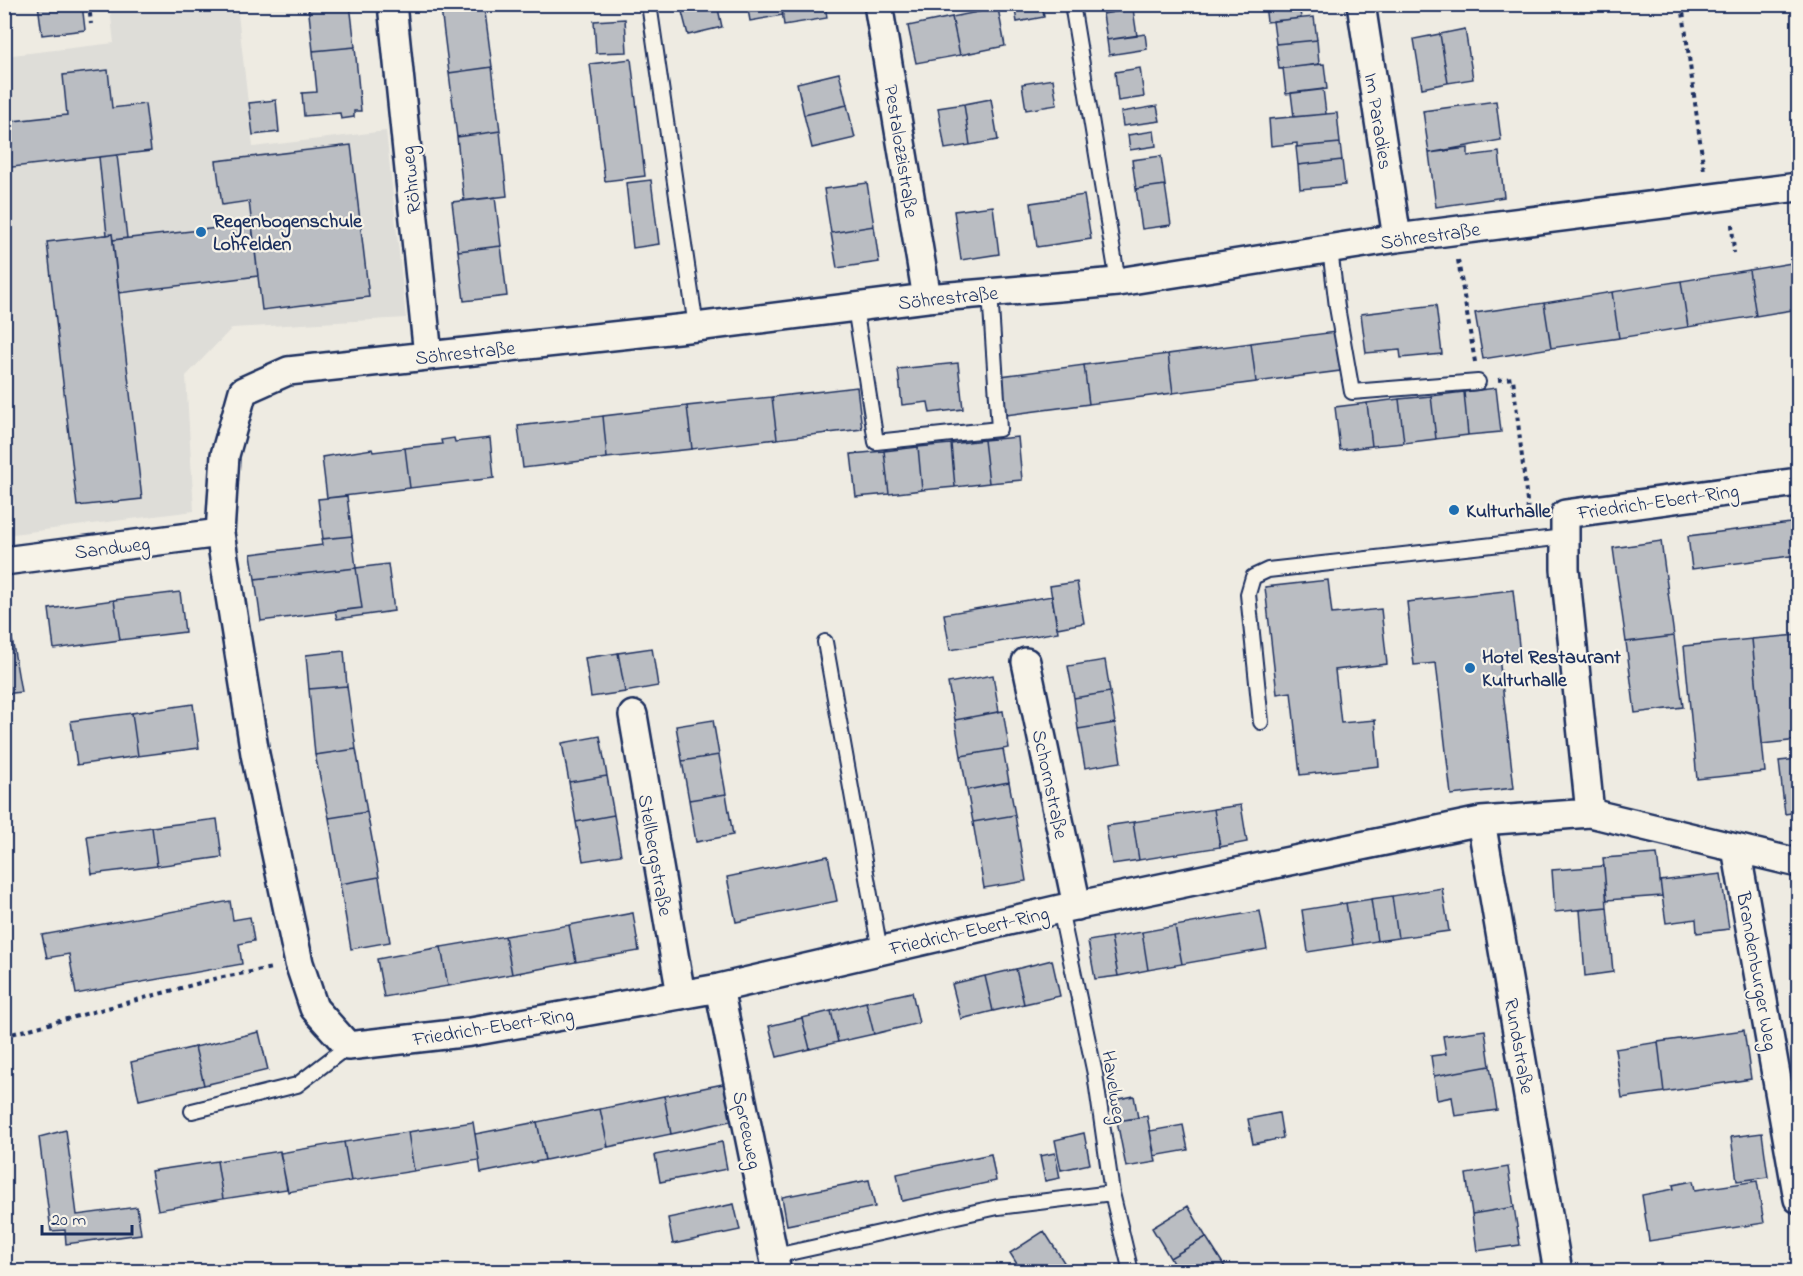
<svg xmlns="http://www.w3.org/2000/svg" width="1803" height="1276" font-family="'Indie Flower',sans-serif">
  <rect width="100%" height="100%" fill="#eeebe2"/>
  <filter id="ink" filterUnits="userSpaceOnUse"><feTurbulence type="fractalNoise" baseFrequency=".0167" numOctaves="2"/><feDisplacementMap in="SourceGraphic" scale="12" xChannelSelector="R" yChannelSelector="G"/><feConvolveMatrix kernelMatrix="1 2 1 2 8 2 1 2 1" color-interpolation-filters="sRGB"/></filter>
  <g filter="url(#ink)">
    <path fill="#deddd8" d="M148 4 237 5 253 147 386 131 406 318 232 328 186 376 194 511 5 535 4 56 114 43 110 8Z"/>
    <path fill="#babdc2" stroke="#1b2f5e" stroke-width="1.5" d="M38 4H82L85 30 42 35Z
      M308 4H350L355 47 313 51Z
      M484 4 492 67 449 73 441 9Z
      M680 4H717L722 27 688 35Z
      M747 4H781L783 15 750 21Z
      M781 4H825L827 18 784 25Z
      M1014 4H1042L1044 17 1017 22Z
      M1102 4H1132L1133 9 1103 14Z
      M1265 4H1299L1301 18 1267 22Z
      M998 8 1005 46 960 55 952 17Z
      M1133 9 1137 36 1107 40 1103 14Z
      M952 17 960 55 916 63 908 26Z
      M1314 17 1317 40 1276 44 1273 21Z
      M625 19 627 52 596 53 594 21Z
      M1465 29 1473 79 1448 83 1440 34Z
      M1145 34 1147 49 1109 55 1107 40Z
      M1440 34 1448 83 1422 88 1414 39Z
      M1317 40 1319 64 1279 69 1276 44Z
      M355 47 361 111H354V117L341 119 340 113 304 116 302 93 317 92 313 51Z
      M631 59 645 176 605 181 590 64Z
      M1324 64 1327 89 1286 94 1283 68Z
      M492 67 500 131 457 137 449 73Z
      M1140 68 1144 97 1118 101 1115 72Z
      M108 70 112 108 145 104 151 151 4 168V122L67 115 63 75Z
      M839 73 847 105 804 115 797 83Z
      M1053 79 1057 105 1026 110 1022 84Z
      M1323 89 1326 114 1294 117 1291 93Z
      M991 99 998 140 970 145 964 104Z
      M276 100 279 132 253 135 249 103Z
      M1496 101 1501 140 1429 153 1423 111Z
      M964 104 970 145 945 149 938 108Z
      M847 105 855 138 812 148 804 115Z
      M1157 106 1160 121 1123 126 1121 112Z
      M1337 113 1340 143 1297 147V143L1271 146 1269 119Z
      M500 131 507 196 464 201 457 137Z
      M1154 131 1156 146 1130 150 1128 135Z
      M1340 143 1342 160 1298 165 1296 147Z
      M351 145 369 297 262 310 249 201 222 205 216 161Z
      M1468 148V156L1499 152 1504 197 1436 207 1429 153Z
      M117 155 127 238 113 240 112 234 107 235 99 157Z
      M1161 156 1165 185 1136 189 1132 160Z
      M1342 160 1345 185 1300 189 1298 165Z
      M651 180 659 244 633 248 626 183Z
      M867 183 874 226 831 233 824 189Z
      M1165 185 1171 225 1142 229 1136 189Z
      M1084 195 1091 239 1037 247 1031 203Z
      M495 197 501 246 458 251 452 202Z
      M993 206 999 254 961 260 954 211Z
      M252 224 258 276 119 293 113 240Z
      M874 226 879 262 837 268 831 233Z
      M112 234 142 499 77 506 47 242Z
      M501 246 507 296 464 301 458 251Z
      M1798 262V309L1756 316 1749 270Z
      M1749 270 1756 316 1688 327 1681 281Z
      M1681 281 1688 327 1619 338 1612 292Z
      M1612 292 1619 338 1551 348 1544 303Z
      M1544 303 1551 348 1483 359 1475 313Z
      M1436 305 1442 354 1401 358 1400 350 1366 353 1361 314Z
      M1335 332 1340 371 1256 382 1251 343Z
      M1251 343 1256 382 1173 393 1168 354Z
      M1168 354 1173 393 1089 404 1084 365Z
      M958 363 963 409 930 413 928 402 902 405 898 369Z
      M1084 365 1089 404 1006 415 1001 376Z
      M857 387 862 429 777 439 772 397Z
      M1496 388 1501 432 1468 435 1464 392Z
      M1464 392 1468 435 1436 439 1431 396Z
      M1431 396 1436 439 1404 443 1399 399Z
      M772 397 777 439 692 449 687 406Z
      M1399 399 1404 443 1372 446 1367 403Z
      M1367 403 1372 446 1340 450 1335 407Z
      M687 406 692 449 607 458 603 416Z
      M603 416 607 458 523 468 518 426Z
      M1018 437 1022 480 989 483 984 440Z
      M454 438 455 442 490 438 494 478 410 488 405 448 442 444 441 440Z
      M984 440 989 483 955 487 951 444Z
      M951 444 955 487 922 490 918 447Z
      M918 447 922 490 889 494 884 451Z
      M405 448 410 488 327 498 322 457 372 449 373 452Z
      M884 451 889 494 856 497 851 454Z
      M347 496 352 536 323 539 318 499Z
      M1798 522V555L1692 569 1688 536Z
      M352 536 356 568 255 579 251 554 322 545 321 539Z
      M1661 541 1674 636 1626 642 1613 548Z
      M388 564 394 611 337 619 335 611 362 608 356 568Z
      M356 568 362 608 261 621 255 579Z
      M1328 580 1332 614 1381 609 1387 664 1335 670 1341 723 1375 720 1379 766 1300 775 1291 692 1277 694 1265 587Z
      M1077 582 1084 623 1057 628 1050 586Z
      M1513 590 1520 655 1499 657 1514 788 1451 795 1436 663 1414 665 1407 602Z
      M4 591 21 692 4 694Z
      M180 592 185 632 120 640 114 600Z
      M1052 596 1058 632 950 650 944 614Z
      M114 600 120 640 54 649 49 609Z
      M1798 635V740L1762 744 1752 639Z
      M1674 636 1683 707 1635 713 1626 642Z
      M1752 639 1765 772 1697 779 1684 646Z
      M652 648 658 686 625 692 618 653Z
      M344 651 347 686 309 689 306 655Z
      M618 653 625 692 591 697 585 658Z
      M1105 660 1110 692 1074 698 1068 666Z
      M993 675 999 712 955 720 948 683Z
      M347 686 356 749 315 755 309 689Z
      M1110 692 1115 723 1078 729 1074 698Z
      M193 704 199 748 138 756 132 713Z
      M1003 711 1009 748 961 756 955 720Z
      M132 713 138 756 77 765 71 721Z
      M713 720 719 755 682 761 676 726Z
      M1115 723 1121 762 1085 768 1078 729Z
      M600 736 607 776 569 782 562 743Z
      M356 749 367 812 329 818 315 755Z
      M1003 749 1009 782 967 790 961 756Z
      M719 755 726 794 689 800 682 761Z
      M1798 759V812L1785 814 1779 761Z
      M607 776 614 815 576 822 569 782Z
      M1009 782 1015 815 973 822 967 790Z
      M726 794 733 835 696 842 689 800Z
      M1241 805 1247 842 1220 847 1214 809Z
      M1214 809 1220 847 1139 860 1133 822Z
      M367 812 379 877 340 884 329 818Z
      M614 815 621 855 583 861 576 822Z
      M1015 815 1026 881 984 888 973 822Z
      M217 819 222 857 157 866 152 827Z
      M1133 822 1139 860 1112 864 1106 826Z
      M152 827 157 866 92 874 87 836Z
      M1657 854 1662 896 1607 900 1603 858Z
      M828 856 837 901 736 922 727 877Z
      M1604 866 1607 907 1555 912 1552 870Z
      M1721 874 1729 929 1697 933 1696 919 1666 923 1660 881Z
      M379 877 390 942 351 949 340 884Z
      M1442 888 1449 931 1398 938 1392 896Z
      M1392 896 1398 938 1377 941 1371 899Z
      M1371 899 1377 941 1353 945 1346 903Z
      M230 901 233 920 250 917 254 941 239 944 242 964 76 994 69 954 47 958 42 935Z
      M1346 903 1353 945 1308 952 1302 910Z
      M1607 907 1613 972 1585 976 1580 910Z
      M1260 911 1267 949 1182 964 1175 926Z
      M633 913 639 951 576 962 569 925Z
      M569 925 576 962 512 974 505 936Z
      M1175 926 1182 964 1148 970 1142 932Z
      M1142 932 1148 970 1118 976 1111 937Z
      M505 936 512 974 448 986 441 947Z
      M1111 937 1118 976 1095 979 1088 941Z
      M4 946 11 988H4Z
      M441 947 448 986 384 997 377 959Z
      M1052 960 1060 996 1024 1004 1016 969Z
      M1016 969 1024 1004 993 1011 985 976Z
      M985 976 993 1011 961 1019 952 984Z
      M912 992 919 1023 874 1034 866 1002Z
      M866 1002 874 1034 838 1042 831 1011Z
      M831 1011 838 1042 810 1049 802 1018Z
      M802 1018 810 1049 777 1057 769 1026Z
      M1485 1030 1490 1066 1434 1076 1431 1056 1446 1054 1443 1036Z
      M1744 1030 1751 1079 1664 1092 1658 1042Z
      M259 1032 268 1070 204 1085 195 1047Z
      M1658 1042 1664 1092 1622 1098 1615 1049Z
      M195 1047 204 1085 139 1100 131 1062Z
      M1490 1066 1497 1110 1455 1116 1452 1097 1437 1100 1434 1076Z
      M728 1083 735 1120 671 1134 664 1096Z
      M664 1096 671 1134 608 1147 600 1109Z
      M1134 1096 1138 1118 1117 1121 1114 1100Z
      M600 1109 608 1147 545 1160 537 1122Z
      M1279 1113 1283 1138 1253 1144 1248 1119Z
      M1147 1116 1156 1162 1126 1167 1117 1121Z
      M473 1122 479 1160 414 1171 408 1132Z
      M537 1122 545 1160 481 1173 475 1134Z
      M1183 1125 1188 1150 1154 1156 1150 1131Z
      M66 1130 77 1215 137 1207 141 1234 66 1244 65 1230 51 1231 39 1137Z
      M408 1132 414 1171 351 1181 344 1142Z
      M1084 1133 1090 1164 1061 1170 1055 1140Z
      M1762 1133 1768 1177 1737 1181 1731 1137Z
      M344 1142 351 1181 288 1192 280 1153Z
      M722 1142 727 1169 660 1182 655 1155Z
      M280 1151 287 1189 223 1199 217 1161Z
      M1055 1153 1060 1178 1045 1181 1040 1156Z
      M991 1154 996 1181 902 1201 897 1174Z
      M217 1161 223 1199 158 1210 151 1171Z
      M1508 1167 1514 1207 1472 1214 1466 1174Z
      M869 1180 875 1207 787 1225 782 1197Z
      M1693 1181 1695 1190 1757 1181 1764 1223 1649 1241 1642 1195 1674 1189 1673 1185Z
      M734 1204 740 1230 673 1244 668 1218Z
      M1188 1206 1206 1237 1170 1258 1152 1228Z
      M1514 1207 1520 1245 1477 1251 1472 1214Z
      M1044 1231 1067 1267 1060 1272H1022L1010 1253Z
      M1206 1237 1225 1267 1217 1272H1178L1170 1258Z"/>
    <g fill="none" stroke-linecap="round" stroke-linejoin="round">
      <defs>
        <path id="lane" d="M649 4 696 327
          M1072 4 1118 282
          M1330 249 1337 307 1352 392 1478 382
          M855 307 876 442 999 429 990 292
          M825 642 880 951
          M1261 722 1248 594 1253 577 1268 570 1565 537
          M1060 909 1095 1074 1112 1193 1131 1272
          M192 1111 297 1085 348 1046
          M775 1256 998 1207 1112 1193"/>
        <path id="street" d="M392 4 428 356
          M878 4 927 298
          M1361 4 1397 238
          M1798 187 1397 238 1118 282 927 298 696 327 288 371 243 391 225 455 220 533 255 754 299 963 314 1008 348 1046 471 1032 719 988 1060 909 1481 821 1590 813 1798 863
          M4 561 220 533
          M1026 662 1077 906
          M633 715 681 995
          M1590 813 1565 569V514L1798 482
          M1481 821 1558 1272
          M1736 848 1798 1199
          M719 988 777 1272"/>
      </defs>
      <use href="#lane" stroke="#1b2f5e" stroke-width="18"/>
      <use href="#street" stroke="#1b2f5e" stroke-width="32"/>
      <path stroke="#1b2f5e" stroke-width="4" stroke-dasharray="4.5 4.5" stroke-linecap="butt" d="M89 4 91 24
        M1682 4 1704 171
        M1732 224 1734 253
        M1458 260 1475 362
        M1498 380 1513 378 1529 519
        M4 1036 218 978 272 968"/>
      <use href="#lane" stroke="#f7f3e8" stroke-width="14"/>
      <use href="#street" stroke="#f7f3e8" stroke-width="27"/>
    </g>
  </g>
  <g fill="#1f6fb2" stroke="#f7f3e8" stroke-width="2">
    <circle cx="201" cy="232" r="6"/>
    <circle cx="1454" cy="510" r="6"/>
    <circle cx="1470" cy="668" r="6"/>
  </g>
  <g text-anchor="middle" stroke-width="4.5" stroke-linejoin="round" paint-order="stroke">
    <g font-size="20" fill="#1b2f5e" stroke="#f7f3e8">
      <text transform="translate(1379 121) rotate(81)" y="7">Im Paradies</text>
      <text transform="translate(902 151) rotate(81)" y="7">Pestalozzistraße</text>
      <text transform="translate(410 180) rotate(-96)" y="7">Röhrweg</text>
      <text transform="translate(1430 235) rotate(-8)" y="7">Söhrestraße</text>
      <text transform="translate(948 297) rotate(-6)" y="7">Söhrestraße</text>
      <text transform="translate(465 352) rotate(-6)" y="7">Söhrestraße</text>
      <text transform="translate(1658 501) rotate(-8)" y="7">Friedrich-Ebert-Ring</text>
      <text transform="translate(112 547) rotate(-7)" y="7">Sandweg</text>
      <text transform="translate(1051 784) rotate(78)" y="7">Schornstraße</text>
      <text transform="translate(656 855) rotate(80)" y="7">Stellbergstraße</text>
      <text transform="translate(969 930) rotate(-13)" y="7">Friedrich-Ebert-Ring</text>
      <text transform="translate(1758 971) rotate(80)" y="7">Brandenburger Weg</text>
      <text transform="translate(493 1026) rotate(-9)" y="7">Friedrich-Ebert-Ring</text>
      <text transform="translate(1520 1046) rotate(80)" y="7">Rundstraße</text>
      <text transform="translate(1115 1087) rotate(81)" y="7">Havelweg</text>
      <text transform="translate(748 1130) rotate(78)" y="7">Spreeweg</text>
    </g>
    <g font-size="20" font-weight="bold" fill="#1b2f5e" stroke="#f7f3e8" text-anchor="start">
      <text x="213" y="227">Regenbogenschule<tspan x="213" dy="23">Lohfelden</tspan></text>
      <text x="1466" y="517">Kulturhalle</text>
      <text x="1482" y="663">Hotel Restaurant<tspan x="1482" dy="23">Kulturhalle</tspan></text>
    </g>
  </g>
  <rect width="1803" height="1276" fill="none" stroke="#f7f3e8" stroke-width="24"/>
  <rect x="12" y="12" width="1779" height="1252" fill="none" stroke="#1b2f5e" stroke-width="2" filter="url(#ink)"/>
  <path d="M42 1225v9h90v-9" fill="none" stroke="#1b2f5e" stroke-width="3"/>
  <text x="51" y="1225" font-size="18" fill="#1b2f5e" stroke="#f7f3e8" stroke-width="4.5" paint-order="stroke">20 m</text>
</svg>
